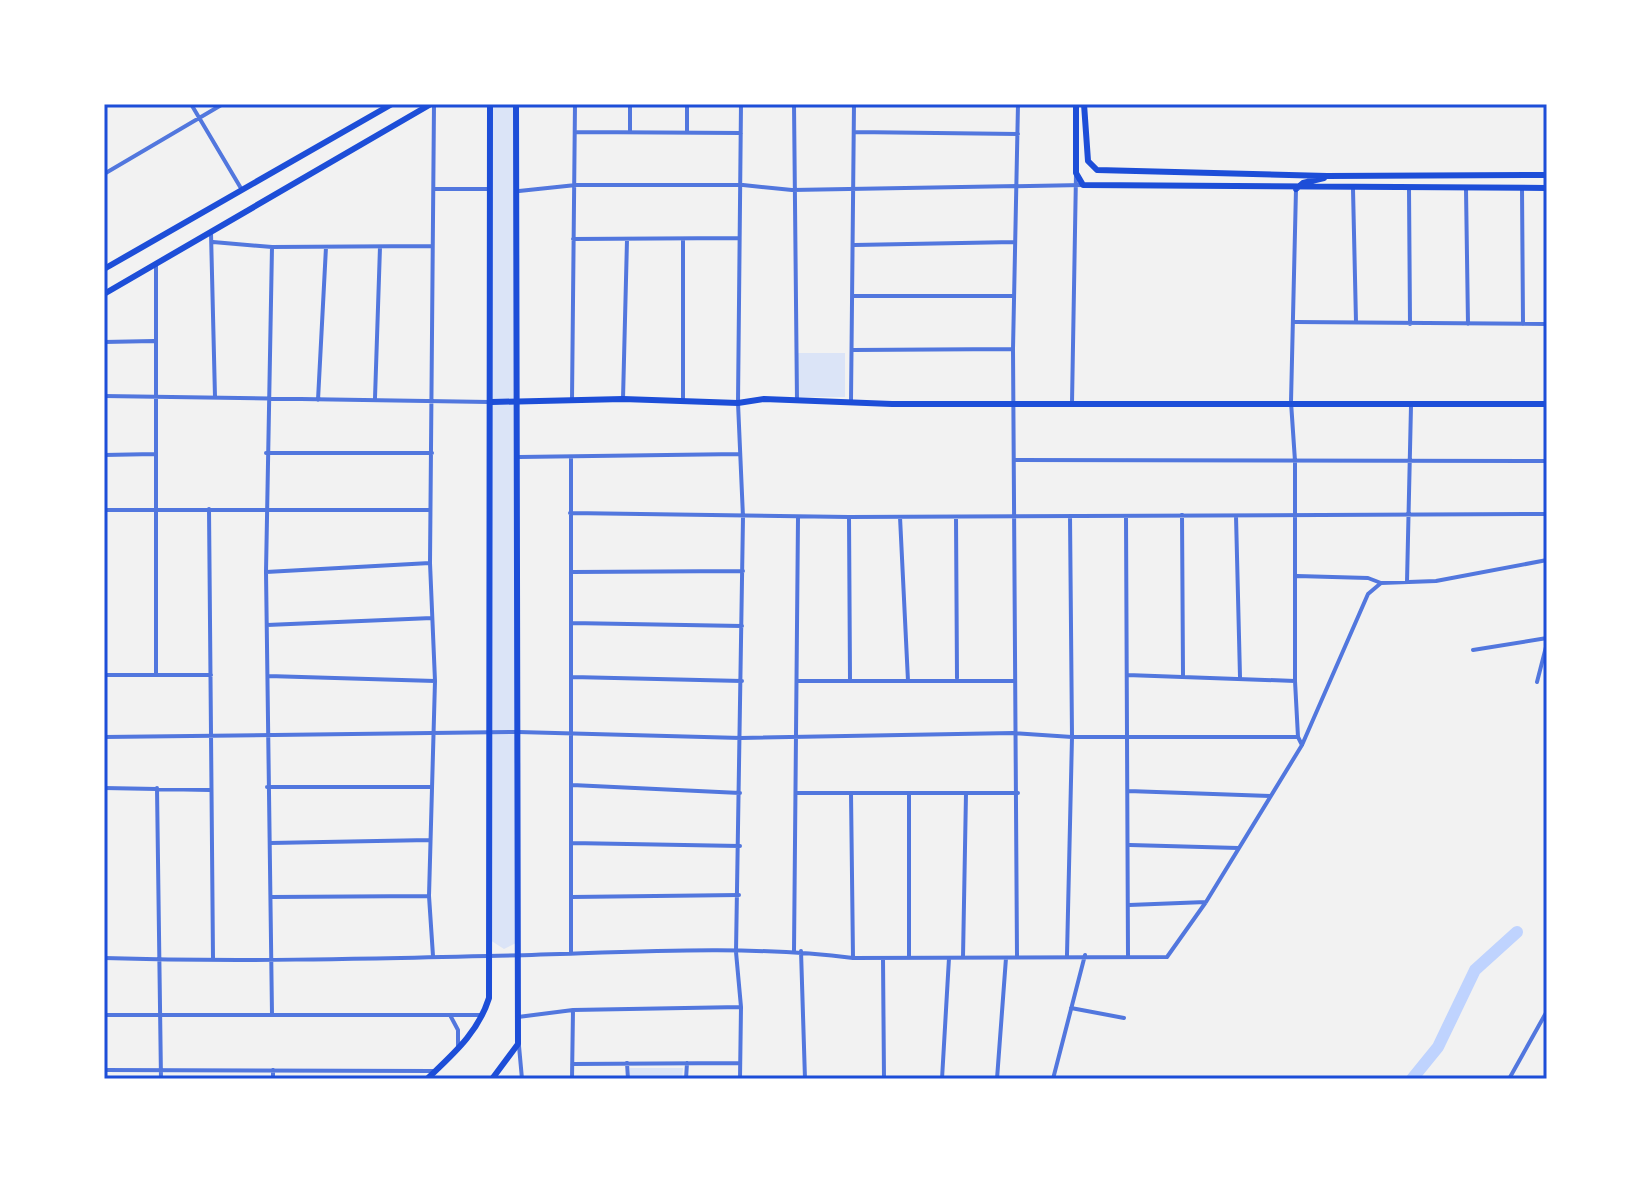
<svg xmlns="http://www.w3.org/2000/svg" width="1651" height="1183" font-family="'Fira Sans Condensed',sans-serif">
  <rect width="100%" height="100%" fill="#f2f2f2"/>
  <path fill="#dbe4f7" d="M490 104H515L518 942 504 949 490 940Z
    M798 353H845V397H798Z
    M630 1068H683L682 1079H630Z"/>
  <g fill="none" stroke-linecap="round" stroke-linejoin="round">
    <path stroke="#bfd3fe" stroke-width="12" d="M1412 1079 1438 1047 1475 970 1517 932"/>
    <path stroke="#5277de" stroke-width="4" d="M191 104 242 190
      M687 104V132
      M794 104 797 401
      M576 132 741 133
      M630 132V104
      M854 132 1018 134
      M104 174 223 104
      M1522 188 1523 324
      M435 189H490
      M1296 189 1291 402 1295 461V681L1298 737
      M1353 189 1356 322
      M1409 189 1410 324
      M1466 189 1468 324
      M519 191 576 185H743L792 190 1083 185
      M211 233 215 397
      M573 239 739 238
      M213 242 272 247 431 246
      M854 245 1015 242
      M272 247 266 572 272 1014
      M853 296H1014
      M1295 322 1547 324
      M104 342 154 341
      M853 350 1013 349
      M104 396 489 402
      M375 398 380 247
      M623 399 627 240
      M318 400 326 247
      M572 400 575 104
      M683 400V240
      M851 401 854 104
      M1072 403 1076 174
      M266 453H432
      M104 455 155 454
      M519 457 740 454
      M571 457V952
      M1014 460 1547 461
      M209 509 213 959
      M104 510H430
      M570 513 849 517 1547 514
      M1182 515 1183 675
      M1126 516 1128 956
      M1236 516 1240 677
      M849 517 850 680
      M900 517 908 681
      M956 517 957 678
      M266 572 430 563
      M572 572 743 571
      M1297 576 1368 578 1381 583
      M1407 582 1411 406
      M571 623 742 626
      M267 625 432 618
      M1473 650 1547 638
      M156 673V264
      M104 675H211
      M1127 675 1295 681
      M268 676 435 681
      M572 677 742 681
      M799 681H1014
      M1537 682 1547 643
      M104 737 518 732 741 738 1013 733 1072 737H1298L1302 745
      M572 785 740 793
      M267 787H431
      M104 788 210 790
      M157 788 161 1079
      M1128 791 1270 796
      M797 793H1018
      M851 793 853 958
      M909 793V957
      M270 843 430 840
      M571 843 740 846
      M1130 845 1238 848
      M271 897 429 896
      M571 897 739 895
      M1129 905 1206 902
      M794 951 798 518
      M801 951 805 1079
      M1067 955 1072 737 1070 516
      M433 956 429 896 435 681 430 563 434 104
      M963 957 966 793
      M1017 957 1013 349 1018 104
      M104 958C232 962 360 959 488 956 609 954 732 943 853 958L1167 957 1206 902 1302 745 1368 594 1381 583 1436 581 1547 560
      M883 958 884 1079
      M1071 1008 1124 1018
      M104 1015H482
      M450 1015 458 1030V1047
      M518 1017 573 1010 741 1007
      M519 1046 522 1079
      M627 1063 628 1079
      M572 1064 740 1063
      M104 1070 433 1071
      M273 1079V1070
      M572 1079 573 1010
      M686 1079 687 1063
      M740 1079 741 1007 736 952 743 517 738 403 741 104
      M942 1079 949 958
      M997 1079 1006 958
      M1053 1079 1085 955
      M1509 1079 1547 1011"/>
    <path stroke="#1d4ed8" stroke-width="6" d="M492 402 623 399 738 403 764 399 892 404H1547"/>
    <path stroke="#1d4ed8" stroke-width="6" d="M1076 104V173L1083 185 1547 188
      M1084 104 1088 161 1097 170 1327 176 1547 175
      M1296 189 1303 183 1324 178
      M104 269 392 104
      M104 294 431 104
      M427 1079C453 1054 478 1033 489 998L490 104
      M492 1079 518 1044 516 104"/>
  </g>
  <rect width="1651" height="1183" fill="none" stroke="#ffffff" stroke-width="212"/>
  <rect x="106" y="106" width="1439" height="971" fill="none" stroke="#1d4ed8" stroke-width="3"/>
</svg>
